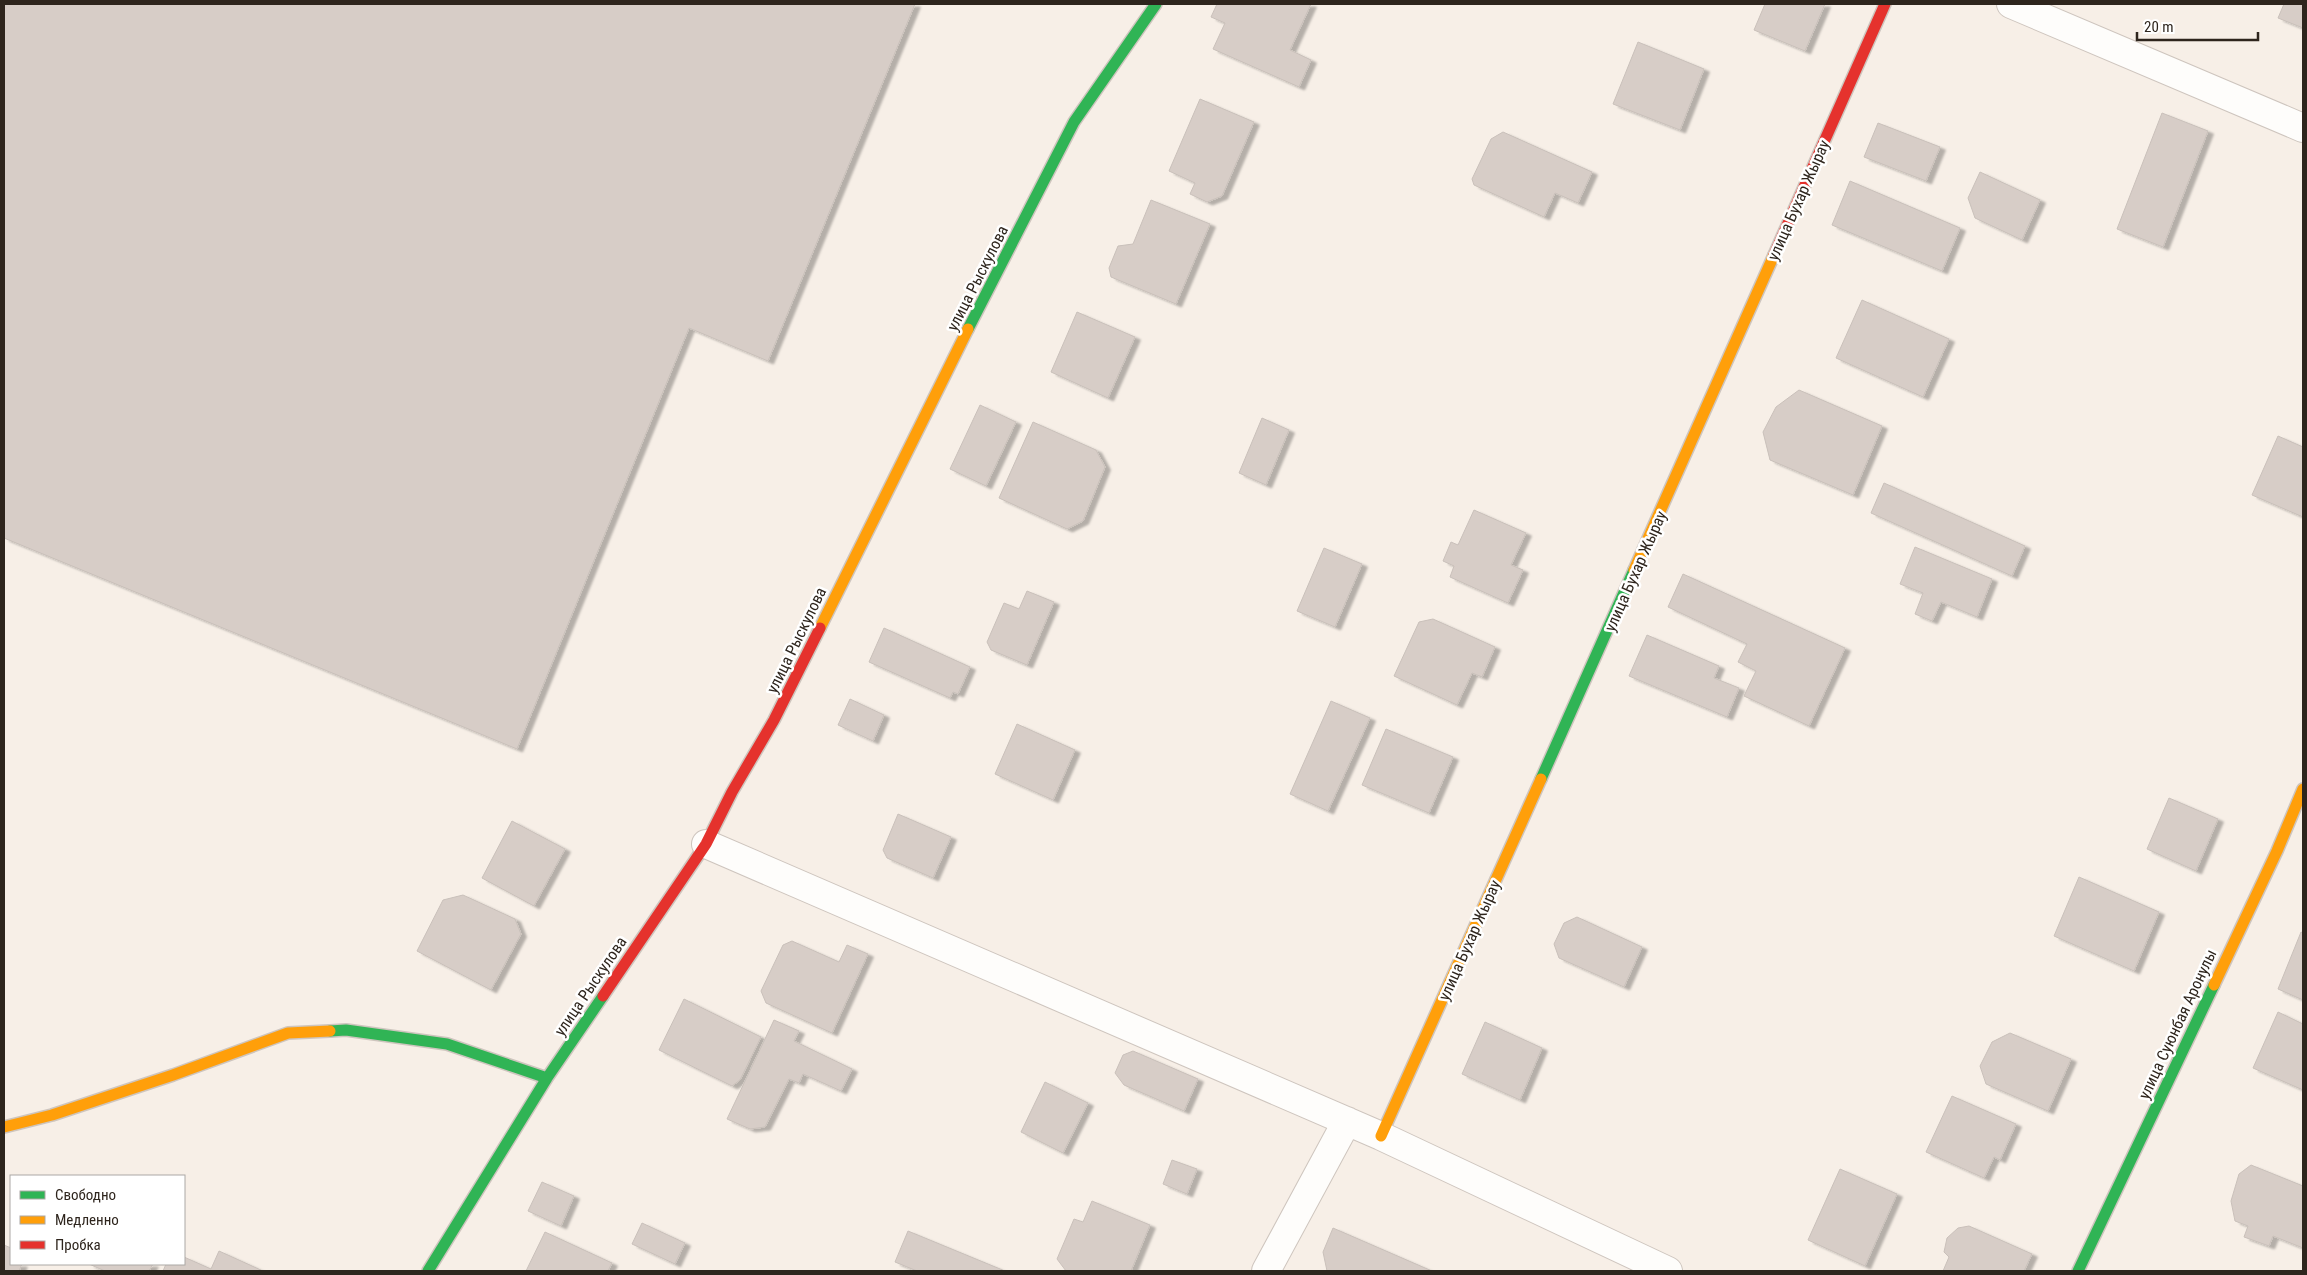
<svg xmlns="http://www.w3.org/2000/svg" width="2307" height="1275" font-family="'Roboto Condensed',sans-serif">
  <defs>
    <filter id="shadow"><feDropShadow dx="5.5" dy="3" stdDeviation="1" flood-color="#0004"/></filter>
  </defs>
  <rect width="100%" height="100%" fill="#f7efe7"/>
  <path fill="#d7cdc7" stroke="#c9c0ba" filter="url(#shadow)" d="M4 4H915L768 361 689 328 517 749 4 538Z
    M1217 4H1311L1290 50 1311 60 1299 87 1213 49 1225 23 1211 17Z
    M1765 4H1825L1805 51 1754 30Z
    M2284 4H2303V28L2278 18Z
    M1638 42 1704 69 1680 130 1613 104Z
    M1200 99 1254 122 1222 196 1207 202 1190 194 1195 183 1169 171Z
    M2162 113 2208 131 2163 247 2117 229Z
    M1878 123 1940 147 1926 181 1864 157Z
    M1503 132 1592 172 1578 203 1555 193 1544 217 1474 185 1472 179 1491 139Z
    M1980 172 2040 200 2022 240 1975 218 1968 198Z
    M1850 181 1960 228 1942 271 1832 225Z
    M1151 200 1210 224 1176 304 1111 277 1109 268 1118 246 1133 244Z
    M1862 300 1949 339 1923 397 1836 358Z
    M1077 312 1135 337 1108 398 1051 372Z
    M1799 390 1882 426 1853 495 1770 460 1763 432 1776 407Z
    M980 405 1016 422 986 486 950 469Z
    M1262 418 1289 430 1266 485 1239 473Z
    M1033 422 1096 450 1105 467 1083 521 1067 529 999 498Z
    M2278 436 2303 447V517L2252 495Z
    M1884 483 2025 546 2012 576 1871 513Z
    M1474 510 1526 533 1511 565 1523 570 1508 603 1450 577 1454 566 1443 561 1451 542 1458 545Z
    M1915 547 1992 579 1977 617 1941 602 1932 621 1915 614 1923 593 1900 584Z
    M1324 548 1362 564 1335 627 1297 611Z
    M1683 574 1845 648 1809 726 1744 696 1756 671 1738 662 1747 644 1668 607Z
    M1027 591 1054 602 1027 665 991 650 987 642 1004 603 1019 609Z
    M1433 619 1495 647 1482 677 1472 673 1457 705 1394 676 1419 622Z
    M884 628 970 667 958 694 953 692 950 698 869 662Z
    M1647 635 1719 666 1714 678 1739 688 1727 717 1629 676Z
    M850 699 884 715 873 741 838 725Z
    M1331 701 1370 718 1328 811 1290 794Z
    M1017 724 1075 750 1053 800 995 774Z
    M1386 729 1453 757 1429 813 1362 785Z
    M2169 798 2218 819 2196 871 2147 849Z
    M898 814 951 837 933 878 887 858 883 850Z
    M512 821 565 849 534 906 482 878Z
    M2079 877 2159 912 2134 971 2054 936Z
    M463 895 515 919 521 934 491 990 417 951 443 900Z
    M1577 917 1642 947 1624 987 1559 958 1554 944 1564 923Z
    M2301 932 2303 933V1000L2278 989Z
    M792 941 839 962 847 945 868 954 832 1033 766 1003 761 991 783 945Z
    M684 999 761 1037 740 1080 732 1086 659 1050Z
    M2278 1012 2303 1024V1090L2253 1068Z
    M774 1020 799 1031 794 1041 852 1069 841 1091 803 1074 799 1083 789 1079 765 1127 750 1129 727 1119Z
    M1485 1022 1542 1048 1520 1100 1462 1074Z
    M2010 1033 2071 1059 2048 1111 1986 1084 1980 1066 1992 1042Z
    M1133 1051 1198 1079 1184 1111 1124 1085 1115 1073 1123 1055Z
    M1045 1082 1088 1103 1063 1153 1021 1132Z
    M1952 1096 2016 1124 2000 1160 1994 1157 1984 1178 1926 1152Z
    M1172 1160 1197 1169 1187 1194 1163 1184Z
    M2251 1165 2303 1186V1248L2273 1236 2269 1246 2244 1237 2248 1226 2235 1221 2231 1201 2239 1174Z
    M1840 1169 1897 1194 1865 1266 1808 1240Z
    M542 1182 574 1196 561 1226 528 1211Z
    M1092 1201 1150 1225 1131 1271H1066L1057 1259 1074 1219 1083 1222Z
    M642 1223 685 1243 675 1264 632 1244Z
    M1969 1226 2032 1254 2024 1271H1943L1949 1257 1944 1252 1947 1238 1958 1228Z
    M1333 1228 1432 1271H1327L1323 1252Z
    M908 1231 1005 1271H917L895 1262Z
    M545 1232 612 1263 608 1271H526Z
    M4 1245 11 1248V1264H22L19 1271H4Z
    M219 1251 263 1271H163L166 1264H184V1257L211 1269Z
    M89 1264H153L149 1271H105Z"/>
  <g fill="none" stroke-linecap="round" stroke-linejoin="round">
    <defs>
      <path id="street" d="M2011 4 2303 128
        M706 844 1381 1136 1668 1271
        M1266 1271 1347 1121"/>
      <path id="fast" d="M968 329 1074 122 1156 4
        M1541 779 1634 570
        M330 1031 346 1030 447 1044 547 1078
        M428 1271 547 1078 603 996
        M2078 1271 2214 985"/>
      <path id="slow" d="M1634 570 1774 255
        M820 628 968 329
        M2214 985 2277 851 2303 789
        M4 1127 52 1115 173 1075 288 1033 330 1031
        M1381 1136 1541 779"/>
      <path id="jam" d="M1774 255 1885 4
        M603 996 706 844 732 792 774 720 820 628"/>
    </defs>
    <use href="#street" stroke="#cec5be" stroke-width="30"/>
    <use href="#fast" stroke="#cec5be" stroke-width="14"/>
    <use href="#slow" stroke="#cec5be" stroke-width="14"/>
    <use href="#jam" stroke="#cec5be" stroke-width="14"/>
    <use href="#street" stroke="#fefdfb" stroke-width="28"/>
    <use href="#fast" stroke="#30b455" stroke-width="11"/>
    <use href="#slow" stroke="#ff9f0a" stroke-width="11"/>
    <use href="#jam" stroke="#e5322d" stroke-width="11"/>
  </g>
  <g text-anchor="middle" stroke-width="5" stroke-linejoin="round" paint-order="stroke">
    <g font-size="16" fill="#2e251d" stroke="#fff">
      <text transform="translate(1798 200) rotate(-66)" y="6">улица Бухар Жырау</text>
      <text transform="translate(977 278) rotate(-63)" y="6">улица Рыскулова</text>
      <text transform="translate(1635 571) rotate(-66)" y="6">улица Бухар Жырау</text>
      <text transform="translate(796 640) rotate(-64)" y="6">улица Рыскулова</text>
      <text transform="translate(1469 940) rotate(-66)" y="6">улица Бухар Жырау</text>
      <text transform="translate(590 986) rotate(-56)" y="6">улица Рыскулова</text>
      <text transform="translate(2177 1024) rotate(-65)" y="6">улица Суюнбая Аронулы</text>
    </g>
  </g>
  <rect width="2307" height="1275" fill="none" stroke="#2e251d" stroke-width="10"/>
  <rect x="10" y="1175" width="175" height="90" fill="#ffffff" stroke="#aba8a5"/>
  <rect x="20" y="1191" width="25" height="8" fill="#30b455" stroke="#aba8a5"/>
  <text x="55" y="1200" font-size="15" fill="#2e251d">Свободно</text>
  <rect x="20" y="1216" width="25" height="8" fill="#ff9f0a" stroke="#aba8a5"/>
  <text x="55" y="1225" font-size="15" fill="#2e251d">Медленно</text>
  <rect x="20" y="1241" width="25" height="8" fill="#e5322d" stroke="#aba8a5"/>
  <text x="55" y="1250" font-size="15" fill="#2e251d">Пробка</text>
  <path d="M2137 32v8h121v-8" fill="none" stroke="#2e251d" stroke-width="2.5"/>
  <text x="2144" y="32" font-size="15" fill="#2e251d" stroke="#ffffff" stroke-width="4" paint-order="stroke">20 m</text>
</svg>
